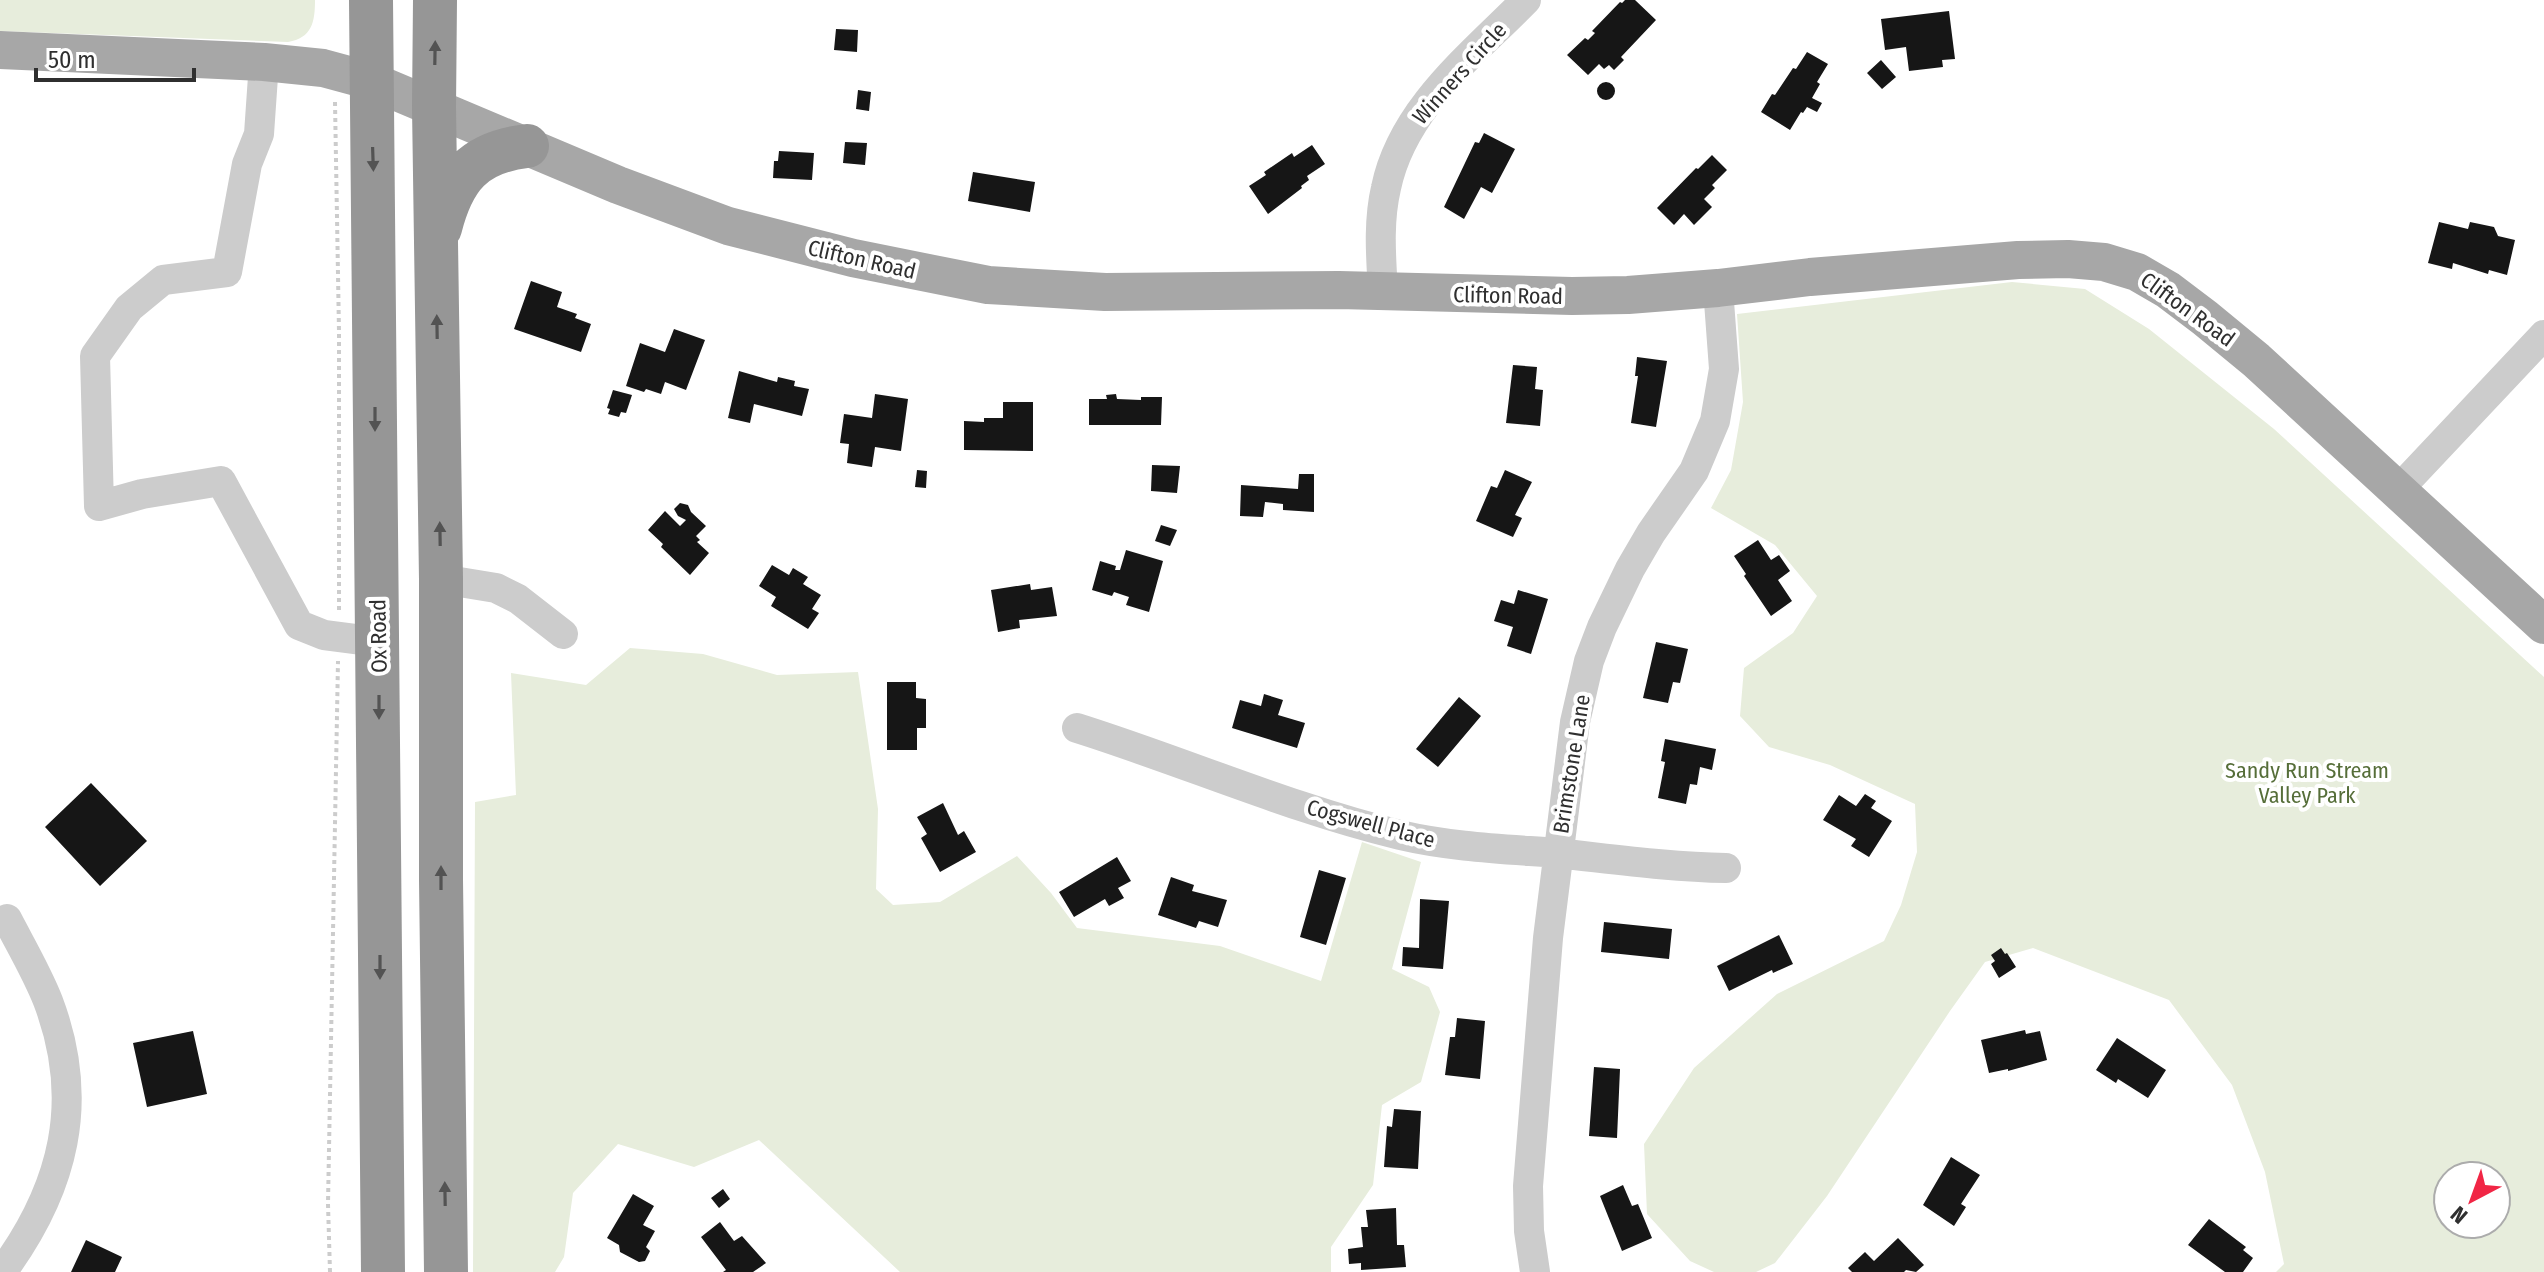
<svg xmlns="http://www.w3.org/2000/svg" width="2544" height="1272" font-family="'Fira Sans Condensed',sans-serif">
  <rect width="100%" height="100%" fill="#fff"/>
  <path fill="#e7eddc" fill-rule="evenodd" d="M0 0H315C315 22 312 38 288 42L0 31Z
    M2012 282 2085 289 2149 329 2274 429 2544 677V1272H2276L2284 1264 2265 1172 2232 1085 2169 1000 2033 948 1985 962 1950 1011 1827 1196 1775 1263 1756 1272H1714L1690 1261 1647 1214 1644 1144 1694 1068 1777 994 1884 941 1901 905 1917 852 1915 804 1830 765 1769 747 1740 716 1744 668 1793 633 1817 596 1775 545 1711 508 1731 470 1743 402 1737 314ZM2448 1176H2496V1224H2448Z
    M630 648 703 654 777 675 858 672 878 809 876 889 893 905 940 902 1017 856 1051 893 1077 928 1220 946 1321 981 1362 842 1421 862 1392 969 1429 987 1440 1012 1421 1082 1382 1105 1373 1185 1331 1247V1272H900L759 1140 694 1167 618 1144 573 1193 564 1257 555 1272H473L475 802 516 795 511 673 586 685Z"/>
  <path fill="#161616" d="M1625 0H1635L1656 20 1621 57 1624 60 1614 70 1609 65 1604 69 1599 64 1588 75 1567 55 1585 38 1588 40 1595 33 1592 31 1620 2 1622 3Z
    M1949 11 1955 59 1942 60 1943 67 1909 71 1906 47 1885 50 1881 19Z
    M836 29 858 30 857 52 834 50Z
    M1807 52 1828 64 1817 82 1820 84 1812 98 1822 103 1817 112 1807 107 1803 113 1801 112 1790 130 1761 112 1772 94 1775 95 1793 68 1796 69Z
    M1881 60 1896 77 1882 89 1867 73Z
    M1597 91a9 9 0 1 1 18 0a9 9 0 1 1-18 0Z
    M858 90 871 92 869 111 856 109Z
    M1484 133 1515 149 1492 193 1481 187 1464 219 1444 207 1475 142 1479 143Z
    M845 142 867 143 865 165 843 163Z
    M1312 145 1325 164 1307 176 1309 180 1301 186 1302 188 1268 214 1249 186 1266 175 1264 172 1292 153 1294 157Z
    M779 151 814 153 812 180 773 178 774 161H778Z
    M1712 155 1727 170 1712 185 1715 188 1704 199 1712 207 1694 225 1684 214 1674 225 1657 208 1696 168 1698 169Z
    M973 172 1035 182 1030 212 968 201Z
    M2439 222 2468 229 2470 222 2494 227 2498 236 2515 240 2507 275 2489 270 2488 274 2453 263 2452 269 2428 263Z
    M531 281 562 292 557 307 577 314 575 318 591 324 581 352 514 329Z
    M674 329 705 340 686 390 665 382 661 394 646 389 644 392 626 386 640 343 665 352Z
    M1637 357 1667 361 1656 427 1631 423 1638 376H1635Z
    M1513 365 1537 367 1535 389 1543 390 1540 426 1506 423Z
    M739 371 777 382 778 377 795 381 794 386 809 389 802 416 754 404 750 423 728 418Z
    M613 390 632 395 626 413 621 412 619 417 608 414 610 409 607 408Z
    M875 394 908 399 901 451 875 447 872 467 847 463 849 444 840 443 844 414 872 418Z
    M1116 394 1117 399 1141 400V397H1162L1161 425H1089V399H1107L1106 395Z
    M1003 402H1033V451L964 450V421L984 422V418H1003Z
    M1152 465 1180 466 1177 493 1151 491Z
    M917 470 927 471 926 488 915 487Z
    M1505 470 1532 482 1515 515 1522 518 1513 537 1476 521 1491 486 1497 488Z
    M1299 474H1314V512L1283 510V504L1265 502 1263 517 1240 516 1241 485 1298 489Z
    M680 503 688 505 691 512 706 526 696 536 700 540 697 542 709 553 690 575 661 547 663 544 648 530 665 511 680 526 686 520 678 516 674 509Z
    M1161 525 1177 530 1170 546 1155 541Z
    M1758 540 1771 560 1779 555 1790 571 1778 580 1792 601 1771 616 1744 576 1746 574 1734 556Z
    M1126 550 1163 561 1149 612 1126 605 1129 597 1114 592 1112 596 1092 590 1100 561 1116 566 1115 570H1120Z
    M772 565 789 575 793 568 808 577 803 584 821 595 812 609 819 613 808 629 771 606 776 597 759 586Z
    M1030 584 1031 590 1052 587 1057 616 1019 620 1020 628 998 632 991 590Z
    M1518 590 1548 599 1531 654 1507 646 1513 627 1494 621 1501 600 1514 604Z
    M1656 642 1688 649 1680 683 1673 682 1668 703 1643 698Z
    M887 682H916V698L926 699V728H917V750H887Z
    M1264 694 1283 700 1278 715 1305 723 1297 748 1232 728 1240 700 1261 706Z
    M1459 697 1481 716 1438 767 1416 749Z
    M1665 739 1716 749 1712 770 1700 767 1697 785 1690 784 1686 804 1658 798 1665 762 1661 761Z
    M91 783 147 841 100 886 45 827Z
    M1865 794 1876 801 1871 808 1892 821 1869 857 1851 846 1856 839 1823 820 1839 795 1856 806Z
    M943 803 958 835 964 831 976 852 940 872 921 838 927 834 917 817Z
    M1117 857 1131 881 1118 888 1124 898 1109 906 1105 899 1074 917 1059 892Z
    M1319 870 1346 878 1326 945 1300 937Z
    M1171 877 1194 885 1192 891 1227 900 1218 927 1199 921 1196 928 1158 915Z
    M1420 899 1449 901 1443 969 1402 966 1403 947 1419 948Z
    M1604 922 1672 929 1669 959 1601 952Z
    M1779 935 1793 964 1773 973 1772 970 1729 991 1717 966Z
    M2001 948 2005 954 2007 953 2016 967 1999 978 1991 964 1995 961 1991 955Z
    M1457 1018 1485 1021 1480 1079 1445 1075 1450 1037H1455Z
    M2025 1030 2026 1034 2040 1031 2047 1060 2008 1071V1069L1989 1073 1981 1040Z
    M193 1031 207 1094 147 1107 133 1043Z
    M2117 1038 2166 1070 2148 1098 2118 1079 2116 1083 2096 1070Z
    M1594 1067 1620 1069 1617 1138 1589 1136Z
    M1394 1109 1421 1111 1418 1169 1384 1167 1387 1126 1392 1127Z
    M1951 1157 1980 1175 1961 1204 1966 1207 1954 1226 1923 1205Z
    M1623 1185 1632 1206 1638 1204 1652 1238 1622 1251 1600 1196Z
    M723 1189 730 1199 719 1208 711 1198Z
    M633 1194 654 1206 643 1225 655 1231 646 1247 650 1251 645 1261 639 1262 620 1252 619 1245 607 1238Z
    M1396 1208 1397 1245H1404L1406 1267 1361 1270V1263L1349 1264 1348 1249 1363 1247 1361 1227H1368L1366 1210Z
    M2209 1219 2246 1247 2243 1250 2253 1258 2243 1272H2225L2188 1245Z
    M720 1222 734 1241 742 1236 766 1263 753 1272H723L726 1270 701 1237Z
    M1898 1238 1924 1265 1916 1272 1906 1270 1904 1272H1852L1848 1268 1865 1252 1874 1261Z
    M86 1240 122 1257 115 1272H71Z"/>
  <g fill="none" stroke-linecap="round" stroke-linejoin="round">
    <path stroke="#ccc" stroke-width="4" stroke-dasharray="4 4" stroke-linecap="butt" d="M335 102 339 332V613
      M330 1272 328 1204 338 661"/>
    <path stroke="#ccc" stroke-width="30" d="M264 62 259 134 247 164 227 272 163 280 129 308 95 356 99 506 142 494 221 481 299 625 324 635 378 642
      M1383 292C1381 257 1378 222 1386 188 1402 109 1472 55 1526 0
      M2398 490 2544 335
      M441 579 496 588 518 599 563 634
      M1077 728C1185 762 1289 808 1400 835 1451 847 1504 849 1556 853 1613 859 1669 867 1726 868
      M2 1272C64 1188 86 1101 48 1001 37 973 21 946 7 919
      M1535 1272 1529 1231 1528 1186 1548 938 1575 722 1589 661 1602 627 1630 569 1651 533 1694 471 1715 421 1724 369 1718 288"/>
    <path stroke="#a7a7a7" stroke-width="38" d="M0 50 264 62 323 68 371 81 618 185 728 226 853 258 988 285 1105 292 1339 290 1572 296 1628 295 1718 288 1810 277 2018 260 2068 259 2104 262 2137 272 2168 290 2205 318 2256 360 2544 625"/>
    <path stroke="#969696" stroke-width="44" d="M371 0 383 1272
      M435 0 434 107 441 579V880L446 1272
      M440 228C453 177 474 152 527 146"/>
  </g>
  <defs><path id="oneway-solid" d="M-6-.8H1V-3.2L6.5 0L1 3.2V.8H-6Z" transform="scale(2)"/></defs>
  <g fill="#535353">
    <use href="#oneway-solid" transform="translate(435 53) rotate(-89)"/>
    <use href="#oneway-solid" transform="translate(373 159) rotate(88)"/>
    <use href="#oneway-solid" transform="translate(437 327) rotate(-91)"/>
    <use href="#oneway-solid" transform="translate(375 419) rotate(90)"/>
    <use href="#oneway-solid" transform="translate(440 534) rotate(-91)"/>
    <use href="#oneway-solid" transform="translate(379 707) rotate(90)"/>
    <use href="#oneway-solid" transform="translate(441 878) rotate(-90)"/>
    <use href="#oneway-solid" transform="translate(380 967) rotate(90)"/>
    <use href="#oneway-solid" transform="translate(445 1194) rotate(-91)"/>
  </g>
  <g text-anchor="middle" stroke-width="8" stroke-linejoin="round" paint-order="stroke">
    <g font-size="22" fill="#2f2f2f" stroke="#fff">
      <text transform="translate(1459 73) rotate(-48)" y="8">Winners Circle</text>
      <text transform="translate(862 259) rotate(13)" y="8">Clifton Road</text>
      <text transform="translate(1508 295) rotate(1)" y="8">Clifton Road</text>
      <text transform="translate(2188 309) rotate(36)" y="8">Clifton Road</text>
      <text transform="translate(378 636) rotate(-91)" y="8">Ox Road</text>
      <text transform="translate(1571 764) rotate(-81)" y="8">Brimstone Lane</text>
      <text transform="translate(1371 823) rotate(15)" y="8">Cogswell Place</text>
    </g>
    <g font-size="22" fill="#566e39" stroke="#fff">
      <text x="2307" y="778">Sandy Run Stream<tspan x="2307" dy="25">Valley Park</tspan></text>
    </g>
  </g>
  <g transform="translate(2472 1200) rotate(221)"><circle r="38" fill="#ffffff" stroke="#acacac" stroke-width="2"/>
  <path d="M0-6L14 30L0 20L-14 30Z" fill="#f12645"/>
  <text y="-12" font-size="22" font-weight="bold" text-anchor="middle" fill="#2f2f2f">N</text>
  </g>
  <path d="M36 68v12h158v-12" fill="none" stroke="#2f2f2f" stroke-width="4"/>
  <text x="48" y="68" font-size="24" fill="#2f2f2f" stroke="#ffffff" stroke-width="6" paint-order="stroke">50 m</text>
</svg>
